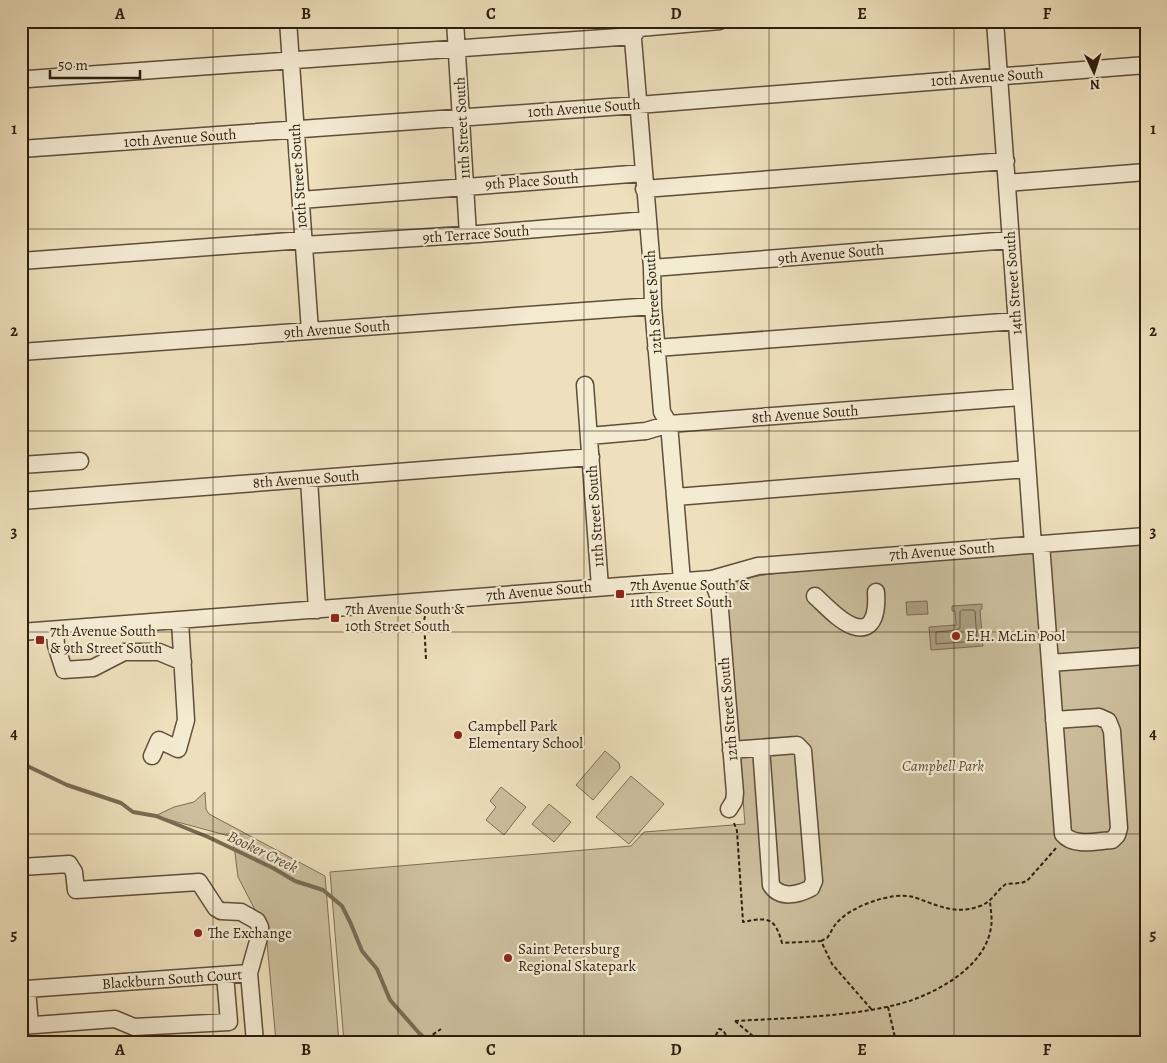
<svg xmlns="http://www.w3.org/2000/svg" width="1167" height="1063" font-family="Alegreya,serif">
  <rect width="100%" height="100%" fill="#eee0bc"/>
  <filter id="stains"><feTurbulence type="fractalNoise" baseFrequency=".004" numOctaves="4"/><feColorMatrix values="0 0 0 0 .2 0 0 0 0 .09 0 0 0 0 .02 0 0 0 .5 -.17"/></filter>
  <radialGradient id="worn" r=".72"><stop offset=".6" stop-color="#630" stop-opacity="0"/><stop offset="1" stop-color="#630" stop-opacity=".3"/></radialGradient>
  <path fill="#cdbf9e" stroke="#7e6e56" d="M1146 544V1042H344L330 872 631 846 644 832 745 824 726 589C742 577 762 575 781 573Z
    M605 751 619 763 620 768 593 800 576 785Z
    M631 776 664 804 629 844 596 817Z
    M501 787 526 807 504 835 486 820 496 807 490 801Z
    M205 792 206 809 209 814 325 876 339 1042H276L266 931 238 877 233 837 155 816 174 807 194 802Z
    M549 804 571 822 554 842 532 824Z"/>
  <path fill="#ad9e81" stroke="#7a6b53" d="M927 601 928 614 907 615 906 602Z
    M982 604V609L980 610 983 646 931 650 929 627 956 625 955 611H952V606Z"/>
  <g fill="none" stroke-linecap="round" stroke-linejoin="round">
    <path stroke="#6e5e48" stroke-width="1" d="M962 610H973L975 611 977 641 936 644V632L956 630 960 628V612Z"/>
    <path stroke="#7a6b53" stroke-width="4" d="M21 763 67 785 121 803 133 812 156 816 208 837 273 868 295 881 323 890 342 906 351 924 362 951 377 969 390 1000 419 1033 429 1042"/>
    <defs>
      <path id="minor" d="M288 21 310 331
        M455 21 468 235
        M995 21 1033 545
        M632 27 652 268 653 306 662 412 669 424 682 581
        M28 79 633 36 639 28 720 21
        M21 149 638 105 1146 65
        M1007 183 1146 172
        M644 189 1006 161
        M301 200 643 173
        M304 245 478 234 647 220
        M21 261 303 240
        M652 268 1010 240
        M656 348 1016 321
        M21 352 653 306
        M585 385 600 587
        M589 436 646 431 669 424 1021 397
        M21 465 80 461
        M309 479 317 610
        M675 497 1027 469
        M21 501 591 457
        M1041 544 1063 834C1074 847 1096 841 1112 840L1117 835 1119 828 1112 731 1108 721 1099 717 1054 720
        M712 579 719 598 735 793 734 801 729 809
        M815 596C826 606 839 621 853 626 876 634 877 607 876 592
        M55 630 56 645 64 670 93 668 124 652H159L183 662
        M21 632 712 579 758 566 1146 536
        M1050 663 1146 656
        M731 750 797 745 803 751 814 881 811 888C798 895 780 899 771 885L761 748
        M152 756 159 740 178 749 186 720 180 621
        M21 867 69 864 74 872 76 890 199 882 216 908 221 911 241 912 257 921 260 927V934L249 973 255 1042
        M30 1025 27 989 249 973
        M21 1026 115 1019 134 1027 229 1022 225 975"/>
    </defs>
    <use href="#minor" stroke="#5e4e3a" stroke-width="19"/>
    <path stroke="#2e1e0e" stroke-width="2" stroke-dasharray="4 2.5" stroke-linecap="butt" d="M425 616 424 621 426 659
      M734 823 737 831 743 922C768 917 775 917 782 943L821 941 832 964 872 1010
      M821 941 827 938C830 934 832 929 835 925 848 907 892 891 913 897 936 904 954 916 980 906 992 902 996 891 1006 884L1021 883 1027 881 1057 847
      M888 1007 896 1042
      M735 1021C786 1018 846 1017 895 1005 930 997 982 970 990 932 993 922 991 912 990 902
      M735 1021 760 1042
      M422 1042 441 1029
      M716 1042V1035L719 1029 723 1030 730 1042
      M1053 1042 1060 1040 1072 1042"/>
    <use href="#minor" stroke="#f4ebd3" stroke-width="16"/>
  </g>
  <path fill="none" stroke="#2e1e0e" stroke-width="1" stroke-opacity="0.55" d="M213 21V1042M398 21V1042M584 21V1042M769 21V1042M954 21V1042M21 229H1146M21 431H1146M21 632H1146M21 834H1146"/>
  <g fill="#8f2418" stroke="#f4ebd3" stroke-width="2">
    <rect x="615" y="589" width="10" height="10" rx="2.5"/>
    <rect x="330" y="613" width="10" height="10" rx="2.5"/>
    <circle cx="956" cy="636" r="5"/>
    <rect x="35" y="635" width="10" height="10" rx="2.5"/>
    <circle cx="458" cy="735" r="5"/>
    <circle cx="198" cy="933" r="5"/>
    <circle cx="508" cy="958" r="5"/>
  </g>
  <g text-anchor="middle" stroke-width="4.5" stroke-linejoin="round" paint-order="stroke">
    <g font-size="15" fill="#2e1e0e" stroke="#f4ebd3">
      <text transform="translate(987 77) rotate(-4)" y="5">10th Avenue South</text>
      <text transform="translate(584 108) rotate(-4)" y="5">10th Avenue South</text>
      <text transform="translate(462 128) rotate(-93)" y="5">11th Street South</text>
      <text transform="translate(180 138) rotate(-4)" y="5">10th Avenue South</text>
      <text transform="translate(298 176) rotate(-94)" y="5">10th Street South</text>
      <text transform="translate(532 181) rotate(-4)" y="5">9th Place South</text>
      <text transform="translate(476 234) rotate(-4)" y="5">9th Terrace South</text>
      <text transform="translate(831 254) rotate(-5)" y="5">9th Avenue South</text>
      <text transform="translate(1013 283) rotate(-94)" y="5">14th Street South</text>
      <text transform="translate(653 302) rotate(-94)" y="5">12th Street South</text>
      <text transform="translate(337 329) rotate(-4)" y="5">9th Avenue South</text>
      <text transform="translate(805 414) rotate(-4)" y="5">8th Avenue South</text>
      <text transform="translate(306 479) rotate(-4)" y="5">8th Avenue South</text>
      <text transform="translate(595 516) rotate(-94)" y="5">11th Street South</text>
      <text transform="translate(942 551) rotate(-4)" y="5">7th Avenue South</text>
      <text transform="translate(539 591) rotate(-5)" y="5">7th Avenue South</text>
      <text transform="translate(728 709) rotate(-95)" y="5">12th Street South</text>
      <text transform="translate(172 979) rotate(-4)" y="5">Blackburn South Court</text>
    </g>
    <g font-size="15" fill="#2e1e0e" stroke="#f4ebd3" text-anchor="start">
      <text x="630" y="590">7th Avenue South &amp;<tspan x="630" dy="17">11th Street South</tspan></text>
      <text x="345" y="614">7th Avenue South &amp;<tspan x="345" dy="17">10th Street South</tspan></text>
      <text x="50" y="636">7th Avenue South<tspan x="50" dy="17">&amp; 9th Street South</tspan></text>
      <text x="966" y="641">E.H. McLin Pool</text>
      <text x="468" y="731">Campbell Park<tspan x="468" dy="17">Elementary School</tspan></text>
      <text x="208" y="938">The Exchange</text>
      <text x="518" y="954">Saint Petersburg<tspan x="518" dy="17">Regional Skatepark</tspan></text>
    </g>
    <g font-size="15" font-style="italic" fill="#5e4e39" stroke="#f4ebd3">
      <text x="943" y="771">Campbell Park</text>
    </g>
    <g font-size="16" font-style="italic" fill="#5a4b36" stroke="#f4ebd3">
      <text transform="translate(263 851) rotate(26)" y="6">Booker Creek</text>
    </g>
  </g>
  <rect width="1167" height="1063" fill="none" stroke="#eee0bc" stroke-width="55"/>
  <g transform="translate(1094 72) rotate(176)" stroke="#f4ebd3" stroke-width="4" paint-order="stroke">
  <path d="M0-4L9 19L0 12L-9 19Z" fill="#2e1e0e"/>
  <text y="-8" font-size="14" font-weight="bold" text-anchor="middle" fill="#2e1e0e">N</text>
  </g>
  <path d="M50 70v8h90v-8" fill="none" stroke="#2e1e0e" stroke-width="2.5"/>
  <text x="58" y="70" font-size="15" fill="#2e1e0e" stroke="#f4ebd3" stroke-width="4" paint-order="stroke">50 m</text>
  <rect x="28" y="28" width="1112" height="1008" fill="none" stroke="#2e1e0e" stroke-width="2"/>
  <g font-size="16" text-anchor="middle" font-weight="bold" fill="#2e1e0e">
    <text x="120" y="19">A</text>
    <text x="306" y="19">B</text>
    <text x="491" y="19">C</text>
    <text x="676" y="19">D</text>
    <text x="862" y="19">E</text>
    <text x="1047" y="19">F</text>
    <text x="14" y="134">1</text>
    <text x="1153" y="134">1</text>
    <text x="14" y="336">2</text>
    <text x="1153" y="336">2</text>
    <text x="14" y="537">3</text>
    <text x="1153" y="537">3</text>
    <text x="14" y="739">4</text>
    <text x="1153" y="739">4</text>
    <text x="14" y="940">5</text>
    <text x="1153" y="940">5</text>
    <text x="120" y="1055">A</text>
    <text x="306" y="1055">B</text>
    <text x="491" y="1055">C</text>
    <text x="676" y="1055">D</text>
    <text x="862" y="1055">E</text>
    <text x="1047" y="1055">F</text>
  </g>
  <rect width="100%" height="100%" filter="url(#stains)"/>
  <rect width="100%" height="100%" fill="url(#worn)"/>
</svg>
